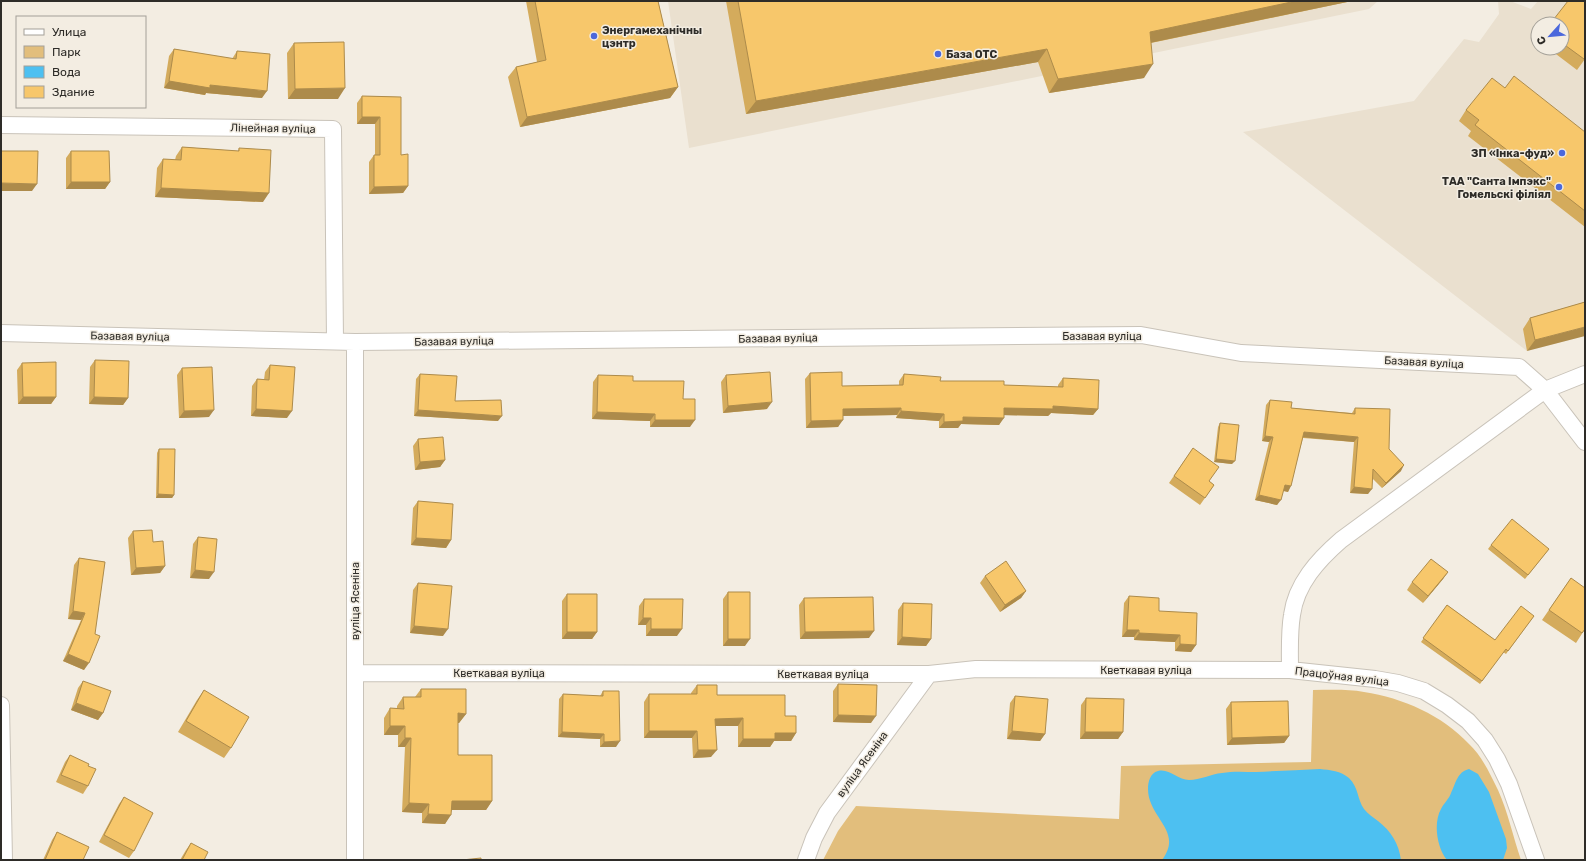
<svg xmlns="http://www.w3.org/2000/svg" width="1586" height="861" font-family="Rubik,sans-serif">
  <rect width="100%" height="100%" fill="#f3ede2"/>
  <path fill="#eae0cf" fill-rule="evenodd" d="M668 1H1378L1369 9 689 148Z
    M1498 1H1510L1531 9 1538 1H1585V336L1527 351 1243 132 1414 101 1464 39 1479 42 1499 14ZM1538 24H1562V48H1538Z"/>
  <path fill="#e2be7c" d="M1313 690C1330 690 1348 689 1364 692 1403 698 1442 715 1469 744 1482 756 1490 774 1498 790 1508 812 1513 837 1521 860H823L838 831 856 806 1119 819 1121 766 1311 762Z"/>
  <path fill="#4dc0f1" d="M1320 769C1330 770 1341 771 1349 778 1359 788 1357 799 1364 809 1368 814 1373 817 1378 821 1391 831 1399 844 1401 860H1162C1184 831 1148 818 1148 789 1148 782 1150 773 1158 771 1169 768 1178 780 1189 780 1200 780 1211 774 1222 773 1233 771 1245 772 1256 772 1277 771 1298 770 1320 769Z
    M1469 769 1478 774 1489 792 1506 839 1507 848 1503 860H1447C1437 848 1433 823 1441 809 1444 803 1449 799 1451 793 1456 783 1457 772 1469 769Z"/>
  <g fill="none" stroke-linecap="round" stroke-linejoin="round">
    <defs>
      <path id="minor" d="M1 125 333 129 335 341
        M1 333 355 342 1141 335 1241 353 1519 367 1545 390 1585 442
        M355 342V860
        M1290 670C1290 652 1289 633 1292 615 1296 584 1318 560 1341 540L1545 390 1585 374
        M355 673 929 674 976 669 1290 670 1375 679 1398 683 1424 691 1447 705 1468 721 1485 740 1497 759 1509 784 1536 860
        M1 705 4 860
        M806 860 814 838 827 813 929 674"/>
    </defs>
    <use href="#minor" stroke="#c9c3b9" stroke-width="18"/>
    <use href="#minor" stroke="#fff" stroke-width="16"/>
  </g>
  <path fill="#d4ab5c" d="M526 1H658L678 87 670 98 520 127 508 77 516 67 537 62Z
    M726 1H1352L1151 43 1144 78 1049 93 1038 62 746 114Z
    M1562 24 1585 59 1577 70 1548 48H1562Z
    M294 43 338 99H288L287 53Z
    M174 49 232 59 237 51 262 98 206 93 205 95 164 88 169 56Z
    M1505 88 1585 132V227L1468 136 1471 131 1459 121 1466 110Z
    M362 96 401 97V155L408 186 403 193 369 194V162L374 155H375V124H357V103Z
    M182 147 238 151 239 148 263 202 155 197 157 168 163 159 175 160 176 156Z
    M71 151 110 182 105 189H66V158Z
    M1585 302 1527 351 1523 329 1530 318Z
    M95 360 128 398 123 405 89 404 90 367Z
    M22 363 56 397 51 404H18L17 370Z
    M270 365 287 418 251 416 252 386 257 379 264 380 265 372Z
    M182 368 209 417 179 418 177 375Z
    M810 373 842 386 899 385V381L904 374 940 381 1004 385 1058 387V385L1063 378 1098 409 1093 415 1051 413 1048 416 1004 415 999 425 961 424 958 428H939V421L896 418 897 415 843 416 838 427 806 428 805 379Z
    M420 374 455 401 498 421 414 416 416 379Z
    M598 375 633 381 683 399 690 427H650V421L592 419 593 382Z
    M726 375 767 409 723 413 721 382Z
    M1270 400 1291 408 1352 413 1355 408 1389 449 1401 471 1382 488 1372 478 1368 494 1350 493 1354 442 1303 438 1288 492 1283 491 1277 505 1255 500 1269 442 1262 441 1266 405Z
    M1220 423 1232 464 1214 462 1218 427Z
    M418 439 445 460 440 467 415 470 413 446Z
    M1193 448 1209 481 1214 485 1200 505 1169 483Z
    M159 449 174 495 172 498H156L157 453Z
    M418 501 451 540 446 548 411 545 413 508Z
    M133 531 153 542 165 566 160 573 131 575 128 538Z
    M198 537 209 579 190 578 193 544Z
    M1491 545 1549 549 1525 579 1488 549Z
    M79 558 105 562 84 670 63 661 81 620 68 619 74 565Z
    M1448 572 1443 579 1423 603 1407 590 1412 582Z
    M985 576 1026 591 1021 598 1000 612 980 583Z
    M1571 578 1585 629 1576 643 1542 620Z
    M418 583 443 636 410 633 413 590Z
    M728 592 745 646H723V599Z
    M567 594 597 632 592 639H562V601Z
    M1129 596 1159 611 1196 645 1191 652 1175 651V642L1134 640V637H1122L1124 603Z
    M804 598 869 638 800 639 799 605Z
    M644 599 677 636H646V625H638L639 606Z
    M903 603 931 639 926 646 897 645 898 610Z
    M1447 605 1495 640 1534 616 1506 654 1503 652 1480 684 1421 642Z
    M83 681 103 713 98 720 71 710 78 688Z
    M838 684 871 723 833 722V691Z
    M697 685 717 695 785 716 796 733 791 741H774L770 747H738V726H716L711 757 693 758 692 738H644V702L649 694H691V693Z
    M421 689 466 714 459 723H458V755L492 801 486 810H452L445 824 422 823V813L402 812 405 747H398V735H384V718L390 708H397V706L403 697H415Z
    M204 690 231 748 224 758 178 732 197 700Z
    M603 691 616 747H600V739L558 737 559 699 563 694 600 696Z
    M1015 696 1045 734 1040 741 1007 739 1010 703Z
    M1086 698 1123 732 1118 739H1080L1081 705Z
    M1231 702 1289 736 1284 743 1227 745 1226 709Z
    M70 755 88 766V786L83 794 56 782 65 762Z
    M124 797 134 851 129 858 99 842 119 804Z
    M57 832 83 860H43L52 840Z
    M191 843 204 860H180L186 850Z"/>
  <path fill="#ad8b4b" d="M1296 1H1352L1140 45 1150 32Z
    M1047 49 1038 62 746 114 756 101Z
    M1153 64 1144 78 1049 93 1058 79Z
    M169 81 210 85 267 91 262 98 206 93 205 95 164 88Z
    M678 87 670 98 520 127 527 117Z
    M345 88 338 99H288L295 89Z
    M362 117H380L375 124H357Z
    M71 182H110L105 189H66Z
    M1 183 37 184 32 191H1Z
    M408 186 403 193 369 194 374 187Z
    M161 188 269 193 263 202 155 197Z
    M1585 327V336L1527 351 1535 340Z
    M23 397H56L51 404H18Z
    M94 397 128 398 123 405 89 404Z
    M772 402 767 409 723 413 728 406Z
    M1053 406 1098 409 1093 415 1051 413 1048 416 999 415 1004 408Z
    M901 408 897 415 838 416 843 409Z
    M256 409 292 411 287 418 251 416Z
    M214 410 209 417 179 418 184 411Z
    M418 410 502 416 498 421 414 416Z
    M901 411 944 414 939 421 896 418Z
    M597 412 655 414 650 421 592 419Z
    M963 417 1004 418 999 425 961 424 958 428H939L944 422Z
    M655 420H695L690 427H650Z
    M843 420 838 427 806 428 811 421Z
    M1304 432 1358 437 1354 442 1300 437Z
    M1265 436 1273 437 1269 442 1262 441Z
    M1216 459 1235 461 1232 464 1214 462Z
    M445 460 440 467 415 470 420 462Z
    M1404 465 1401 471 1382 488 1386 483Z
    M1285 485 1291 486 1288 492 1281 490Z
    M1354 487 1372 489 1368 494 1350 493Z
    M158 494 174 495 172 498H156Z
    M1259 495 1281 500 1277 505 1255 500Z
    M416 538 451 540 446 548 411 545Z
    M165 566 160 573 131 575 136 568Z
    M195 570 214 572 209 579 190 578Z
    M1448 572 1443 579 1423 603 1428 596Z
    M1026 591 1021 598 1000 612 1005 605Z
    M73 611 85 613 81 620 68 619Z
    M643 618H651L646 625H638Z
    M414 626 448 629 443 636 410 633Z
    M651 629H682L677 636H646Z
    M1127 630H1139L1134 637H1122Z
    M874 631 869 638 800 639 805 632Z
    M567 632H597L592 639H562Z
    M1139 633 1180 635 1175 642 1134 640Z
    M902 637 931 639 926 646 897 645Z
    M728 639H750L745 646H723Z
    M1180 644 1196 645 1191 652 1175 651Z
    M68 654 89 663 84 670 63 661Z
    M76 703 103 713 98 720 71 710Z
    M458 713 466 714 459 723H451Z
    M838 715 876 716 871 723 833 722Z
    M743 718 738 726H710L715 719Z
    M390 726H405L398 735H384Z
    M649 731H697L692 738H644Z
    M1012 731 1045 734 1040 741 1007 739Z
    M562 732 604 734 600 739 558 737Z
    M1085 732H1123L1118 739H1080Z
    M775 733H796L791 741H774L770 747H738L743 739Z
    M1289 736 1284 743 1227 745 1232 738Z
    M405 738H411L405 747H398Z
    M620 741 616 747H600L604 742Z
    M698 750H717L711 757 693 758Z
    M452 801H492L486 810H446Z
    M409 803 429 804 422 813 402 812Z
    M428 814 451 815 445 824 422 823Z"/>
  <path fill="#f7c76b" stroke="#ad8b4b" d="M535 1H658L678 87 527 117 516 67 546 60Z
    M738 1H1296L1150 32 1153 64 1058 79 1047 49 756 101Z
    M1568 1H1585V58L1584 59 1562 43V24H1550Z
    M344 42 345 88 295 89 294 43Z
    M174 49 236 59 237 51 270 54 267 91 210 85V88L169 81Z
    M1514 76 1585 132V211L1475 125 1479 120 1466 110 1492 78 1505 88Z
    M362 96 401 97V155L408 154V186L374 187V155H380V117H362Z
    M182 147 239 151V148L271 150 269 193 161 188 163 159 181 160Z
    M1 151H38L37 184 1 183Z
    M71 151H109L110 182H71Z
    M1585 302V327L1535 340 1530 318Z
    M95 360 129 361 128 398 94 397Z
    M56 362V397H23L22 363Z
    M270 365 295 367 292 411 256 409 257 379 269 380Z
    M212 367 214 410 184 411 182 368Z
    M770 372 772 402 728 406 726 375Z
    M842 372V386L903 385 904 374 941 377 940 381H1004V385L1063 387V378L1099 380 1098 409 1053 406V409L1004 408V418L963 417V421L944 422V414L901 411V408L843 409V420L811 421 810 373Z
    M420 374 457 376 455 401 501 400 502 416 418 410Z
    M598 375 633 376V381H684L683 399H695V420H655V414L597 412Z
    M1270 400 1292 402 1291 408 1355 414V408L1390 409 1389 449 1404 465 1386 483 1373 469 1372 489 1354 487 1358 437 1304 432 1291 486 1285 485 1281 500 1259 495 1273 437 1265 436Z
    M1220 423 1239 425 1235 461 1216 459Z
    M443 437 445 460 420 462 418 439Z
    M1193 448 1219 467 1209 481 1214 485 1205 498 1174 476Z
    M159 449H175L174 495 158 494Z
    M418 501 453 504 451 540 416 538Z
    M1512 519 1549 549 1528 575 1491 545Z
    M152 530 153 542 163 541 165 566 136 568 133 531Z
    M198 537 217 539 214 572 195 570Z
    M79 558 105 562 95 634 100 636 89 663 68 654 85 613 73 611Z
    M1431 559 1448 572 1428 596 1412 582Z
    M1006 561 1026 591 1005 605 985 576Z
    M1571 578 1585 588V629L1582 633 1549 610Z
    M418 583 452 586 448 629 414 626Z
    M728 592H750V639H728Z
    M567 594H597V632H567Z
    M1129 596 1159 598V611L1197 613 1196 645 1180 644V635L1139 633V630H1127Z
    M873 597 874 631 805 632 804 598Z
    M644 599H683L682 629H651V618H643Z
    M903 603 932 604 931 639 902 637Z
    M1447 605 1495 640 1521 606 1534 616 1508 651 1506 649 1482 681 1423 638Z
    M83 681 111 691 103 713 76 703Z
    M838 684 877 685 876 716 838 715Z
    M697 685H717V695H785V716H796V733H775V739H743V718L715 719 717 750H698L697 731H649V694H697Z
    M421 689H466V714L458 713V755H492V801H452L451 815 428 814 429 804 409 803 411 738H405V726H390V708L404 709 403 697H421Z
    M204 690 249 717 231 748 186 721Z
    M603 691H619L620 741 604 742V734L562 732 563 694 603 696Z
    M1015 696 1048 699 1045 734 1012 731Z
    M1086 698 1124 699 1123 732H1085Z
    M1288 701 1289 736 1232 738 1231 702Z
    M70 755 89 764 88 766 96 769 88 786 61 775Z
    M124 797 153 813 134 851 104 835Z
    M57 832 89 847 83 860H45Z
    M191 843 208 852 204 860H182Z
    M481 858V860H462Z"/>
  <g fill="#4b68dc" stroke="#f3ede2" stroke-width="1.5">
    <circle cx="594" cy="36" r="4"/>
    <circle cx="938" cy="54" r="4"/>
    <circle cx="1562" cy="153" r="4"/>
    <circle cx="1559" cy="187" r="4"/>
  </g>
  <g text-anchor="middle" stroke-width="3" stroke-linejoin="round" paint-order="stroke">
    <g font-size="11" font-weight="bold" fill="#2e2c28" stroke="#f3ede2" text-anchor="start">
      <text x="602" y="34">Энергамеханічны<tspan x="602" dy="13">цэнтр</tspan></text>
      <text x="946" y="58">База ОТС</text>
      <text x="1554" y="157" text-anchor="end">ЗП «Інка-фуд»</text>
      <text x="1551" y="185" text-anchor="end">ТАА "Санта Імпэкс"<tspan x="1551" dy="13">Гомельскі філіял</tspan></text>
    </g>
    <g font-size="11" fill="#2e2c28" stroke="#f3ede2">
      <text transform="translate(273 128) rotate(1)" y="4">Лінейная вуліца</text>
      <text transform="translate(130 336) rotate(1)" y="4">Базавая вуліца</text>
      <text x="1102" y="340">Базавая вуліца</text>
      <text transform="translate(778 338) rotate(-1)" y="4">Базавая вуліца</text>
      <text transform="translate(454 341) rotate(-1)" y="4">Базавая вуліца</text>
      <text transform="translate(1424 362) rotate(3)" y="4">Базавая вуліца</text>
      <text transform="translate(355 601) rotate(-90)" y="4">вуліца Ясеніна</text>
      <text x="1146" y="674">Кветкавая вуліца</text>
      <text x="499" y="677">Кветкавая вуліца</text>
      <text x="823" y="678">Кветкавая вуліца</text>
      <text transform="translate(1342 676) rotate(7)" y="4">Працоўная вуліца</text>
      <text transform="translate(862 764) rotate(-54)" y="4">вуліца Ясеніна</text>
    </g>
  </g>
  <rect width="1586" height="861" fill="none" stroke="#2e2c28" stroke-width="4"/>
  <rect x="16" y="16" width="130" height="92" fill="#f3ede2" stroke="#a4a098"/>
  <rect x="24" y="29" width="20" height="6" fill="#ffffff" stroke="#a4a098"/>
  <text x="52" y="36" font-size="12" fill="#2e2c28">Улица</text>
  <rect x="24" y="46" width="20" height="12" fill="#e2be7c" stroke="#a4a098"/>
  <text x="52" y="56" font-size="12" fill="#2e2c28">Парк</text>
  <rect x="24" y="66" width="20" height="12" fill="#4dc0f1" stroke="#a4a098"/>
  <text x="52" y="76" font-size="12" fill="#2e2c28">Вода</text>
  <rect x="24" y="86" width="20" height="12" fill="#f7c76b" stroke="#a4a098"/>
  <text x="52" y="96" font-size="12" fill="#2e2c28">Здание</text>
  <g transform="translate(1550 36) rotate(243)"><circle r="19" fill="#f3ede2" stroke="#a4a098"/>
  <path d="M0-3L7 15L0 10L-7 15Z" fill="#4b68dc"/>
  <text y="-6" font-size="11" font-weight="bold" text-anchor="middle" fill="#2e2c28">С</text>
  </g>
</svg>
